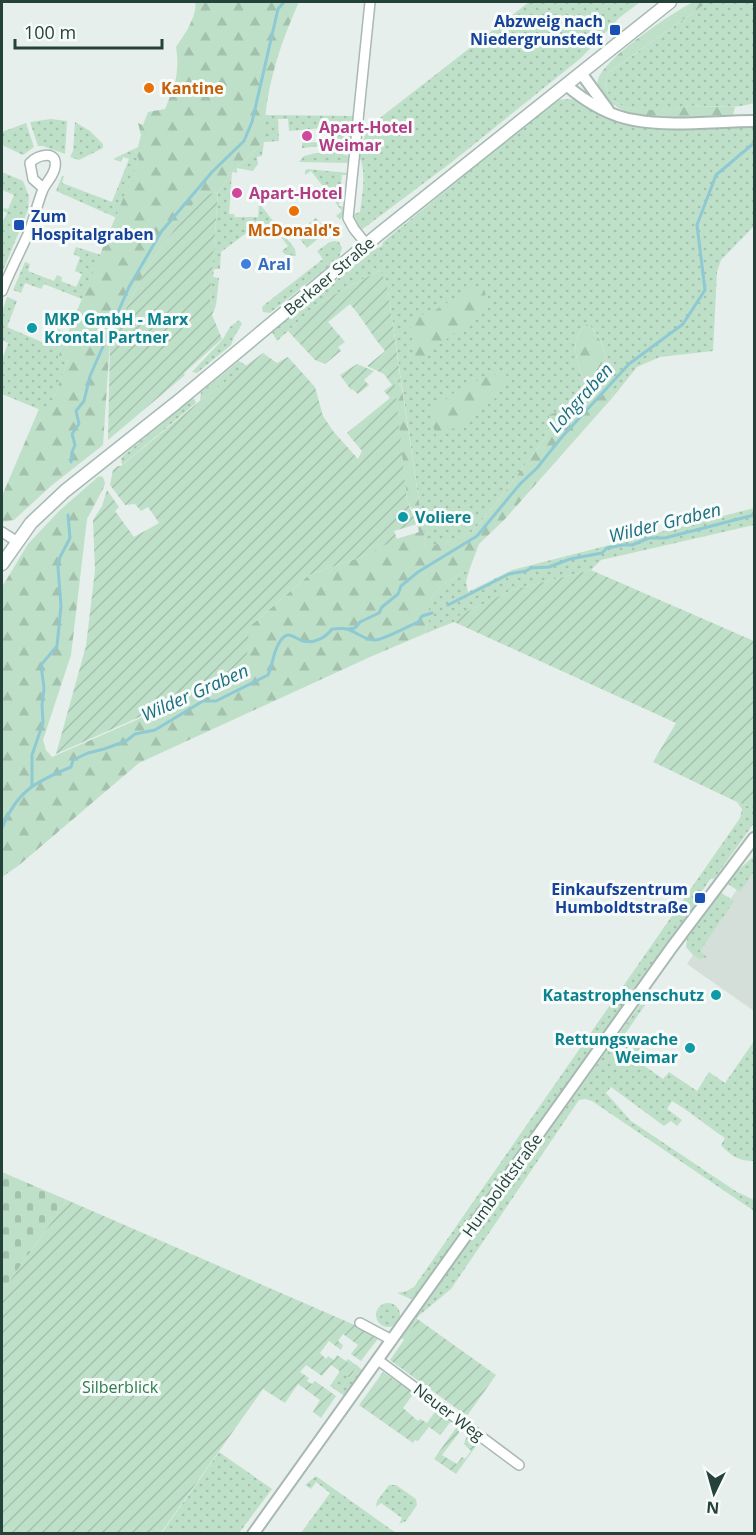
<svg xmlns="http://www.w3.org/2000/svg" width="756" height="1535" font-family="'Open Sans',sans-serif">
  <defs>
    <pattern id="grass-dots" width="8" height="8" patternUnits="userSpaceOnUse" patternTransform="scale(1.5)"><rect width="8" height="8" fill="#bfe0c8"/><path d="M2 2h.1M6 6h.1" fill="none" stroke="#a4c1ad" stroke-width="1.8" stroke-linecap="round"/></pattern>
    <pattern id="forest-firs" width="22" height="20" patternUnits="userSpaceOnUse" patternTransform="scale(1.5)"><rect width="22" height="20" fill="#bfe0c8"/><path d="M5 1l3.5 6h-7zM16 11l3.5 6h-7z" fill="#a4c1ad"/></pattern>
    <pattern id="cemetery-stones" width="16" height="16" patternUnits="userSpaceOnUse" patternTransform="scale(1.5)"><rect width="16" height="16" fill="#bfe0c8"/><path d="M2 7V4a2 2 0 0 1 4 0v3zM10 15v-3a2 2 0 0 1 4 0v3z" fill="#a4c1ad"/></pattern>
    <pattern id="garden-furrows" width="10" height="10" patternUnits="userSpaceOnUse" patternTransform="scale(1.5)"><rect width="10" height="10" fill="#bfe0c8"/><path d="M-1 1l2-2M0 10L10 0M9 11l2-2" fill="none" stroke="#a4c1ad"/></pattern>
  </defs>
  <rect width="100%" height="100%" fill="#e6efeb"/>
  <path fill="#d4dfda" d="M754 864V1011L687 964Z"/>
  <path fill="url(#grass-dots)" d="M529 2H640L619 18 581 58 452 162 360 231 353 221 352 215 360 212C362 195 367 172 359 156L367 128Z
    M708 2H754V103C733 110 712 105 689 106 671 108 650 114 632 109 613 104 601 92 608 73Z
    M568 99 577 100 612 119 641 127H754V226L721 260 717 272 713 351 660 357 637 367 613 397C608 374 608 338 587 324 565 341 580 369 588 390L578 402 549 415V428L546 437 494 506 472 532 426 549 387 284 380 270 319 303 277 341 272 332 373 250 382 246 383 242 549 106 557 100Z
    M264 115 355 116 352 139 349 143 302 148V143L336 141 335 127 289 131 288 119H278L279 141 264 142 262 156 257 157 258 164 253 171 237 168V173L232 172 229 214H234L235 217H258L259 203 295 249 296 256H287L282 251 288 246 273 227 267 231 260 223 221 252 220 269H214L213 277 219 278 216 305 210 303 218 192 232 172 264 142Z
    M51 119 67 121 65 154 43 146H38L30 122Z
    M75 122 90 131 103 144V148L79 160 70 157 73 151Z
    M26 123 34 147 23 155 2 145V132Z
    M134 149 139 160 117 218 56 191 62 176H64L62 183 112 202 129 159 123 157 121 162 113 159Z
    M316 153 335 152 349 156 350 163 299 162 304 156Z
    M307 169 349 173V175H342L339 206 345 207V214L340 219 336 216 342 211 311 171 305 175V171Z
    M2 172 23 181 29 196 28 210 2 273V221H3L7 213 3 211 4 208 8 209 14 195 2 190Z
    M316 218 323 226 329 222 332 227 307 248 296 234Z
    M335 241 339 242 342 248 339 258 270 313 263 312 262 307 264 305 323 259 317 251 330 242Z
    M76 247 101 255 82 299 44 284 41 289 25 283 21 293 13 290 25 262 30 264 28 271 54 281 57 275 62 277 61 281 76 287 82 274 75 271 80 257 73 254Z
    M7 297 17 301 7 327 51 346 57 329 68 333 58 357 68 361 48 413 2 394V360L8 343 2 340V312Z
    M239 320 242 324 234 337 231 345 197 373 192 372 223 339 230 327Z
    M239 361 247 366 200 401 201 392Z
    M194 399 196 403 122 465 121 458 124 455 190 400Z
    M754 508V525L601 560 591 570 512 590 455 618 454 622 424 634 429 620V601L441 586 470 568 466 582 468 592 512 570Z
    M737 802 754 808V823L714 879 711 878 696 900 698 902 418 1295 411 1299 397 1293 407 1291 414 1287 740 818 742 809Z
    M754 856V871L740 892 725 882Z
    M720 892 734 901 700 951 707 957 700 959 693 955 686 947 687 939Z
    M640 1005H645L623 1037 642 1050 636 1060 663 1079 669 1072 697 1091 709 1072 725 1083 754 1041V1161C739 1161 732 1157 721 1145L725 1138C707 1126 691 1112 672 1101L667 1109 682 1120 677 1126 671 1121 664 1126 611 1087 606 1093 631 1121 737 1192 754 1200V1211L592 1101 585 1099 579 1100 451 1289 416 1318 413 1327 404 1340 400 1337Z
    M376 1315a12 12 0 1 1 24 0a12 12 0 1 1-24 0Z
    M348 1359 364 1371 346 1397 330 1386 340 1371 350 1378 356 1369 346 1361Z
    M219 1452 272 1489 239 1533 161 1534Z
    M316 1476 396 1533H301L330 1493 316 1482 311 1489 305 1485Z
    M389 1485H396L416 1499 417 1505 406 1521 399 1524 402 1518 381 1503 376 1507 377 1501Z"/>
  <path fill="url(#forest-firs)" d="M195 2H299C279 46 264 93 264 142L232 172 218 192 198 198 146 269 110 341 103 445 51 486 14 520 2 522V496L39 409 48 412 68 361 58 357 139 160 134 149 138 147 141 135 138 123 143 125 148 112 165 109C175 85 180 73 176 47 184 36 198 15 195 2Z
    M693 2H708L609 72C605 81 604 86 609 94 624 120 669 107 692 106 706 106 721 107 735 107L733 115C702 115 661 121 631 113 619 109 594 96 598 80 604 58 672 13 693 2Z
    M474 286 485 291 486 300 484 309 418 362 415 356 409 319 434 311Z
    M587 324C608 340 608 373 613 397L505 519 479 544 470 568 441 586 429 601V620L424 634 370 657 139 763 18 866 2 877V587L28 544 60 510 99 476 103 477 105 483 103 489 87 519 71 655 43 740 46 750 52 757 184 699 249 627 309 575 361 557 393 540 419 532 414 513 407 501 393 376 402 389 426 548 472 532 494 506 546 437 549 428V415L578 402 588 390C580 369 565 341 587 324Z
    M502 372 506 374 507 379 494 400 441 437 436 435 433 426V411C456 388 472 381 502 372Z"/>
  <path fill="url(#cemetery-stones)" d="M2 1172 67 1200 2 1292Z"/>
  <path fill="url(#garden-furrows)" d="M218 192 210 303 216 305 212 315 222 339 184 373 185 375 108 440 110 341 146 269 180 222 198 197Z
    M380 270 387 284 402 389 394 377 407 501 417 524 394 531 397 539 361 557 309 575 249 627 246 670 56 754 86 646 95 570 93 520 102 506 107 490 119 507 115 511 134 537 159 523 148 507 141 511 135 504 125 505 110 485 113 470 118 466H121L200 401 263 353 277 363 288 357 315 387 323 416 333 431 358 459 362 451 347 433 390 398 384 391 392 385 384 374 367 366 385 351C372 336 363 319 350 304L328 322 345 342 338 347 341 351 325 364 315 360 288 331 319 303Z
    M357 364 374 371 364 380 369 385 358 394 352 389 351 390 340 375Z
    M591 570 754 641V808L737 802 653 762 676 723 454 622V618L512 590Z
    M67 1200 380 1336 361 1361 351 1354 358 1345 343 1334 338 1341 343 1345 341 1350 329 1341 320 1353 326 1359 328 1356 334 1360 337 1355 356 1368 350 1378 331 1365 322 1376 306 1365 300 1372 309 1378 307 1381 312 1384 315 1381 336 1396 321 1418 313 1412 320 1400 298 1384 285 1403 263 1389 161 1533H2V1292Z
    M416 1318 496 1375 467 1416 390 1360 413 1327Z
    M383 1372 414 1393 403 1408 418 1421 420 1419 427 1423 437 1409 452 1420 440 1435 429 1427 418 1441 415 1440 413 1443 359 1405Z
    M458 1425 459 1433 442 1455 457 1464 462 1457 465 1459 471 1451 464 1444 468 1433 479 1442 456 1474 434 1459Z"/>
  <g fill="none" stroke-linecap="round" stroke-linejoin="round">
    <path stroke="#8ec9d4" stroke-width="3" d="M71 462 72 452 75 445 72 434 79 424 76 411 84 401 90 376 129 287 161 232 212 172 244 141 252 122 278 9 284 2
      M448 605 509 574 526 571 531 568 549 567 570 559 602 553 607 548 623 545H632L649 538H665L754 515
      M348 629 355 628 360 622 379 613 382 607 398 594 401 586 418 572 477 536 520 484 537 468 561 438 629 364 683 324 705 290 697 225 716 175 754 143
      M32 785V755L43 723 42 705 44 688 41 665 57 646 61 606 58 567 60 557 70 538 68 515
      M2 828C17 791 35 782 71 767L73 760 88 753 104 749 126 741 135 734 155 730 203 701H216L268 675C273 664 273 653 279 643 288 628 293 638 303 641 315 644 326 637 332 629 337 629 343 628 347 629 357 632 364 640 374 640 384 640 407 626 419 622L422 616 432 613"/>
    <defs>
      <path id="minor" d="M367 245 354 229 348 218 370 2
        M2 291C10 271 20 252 29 232 34 219 37 205 42 192 45 183 54 176 55 167 58 150 38 154 30 163L33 179 43 188
        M2 532 16 541
        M360 1323 392 1340
        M378 1360 519 1465"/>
      <path id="tertiary" d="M581 73 608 110
        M566 85C585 101 609 116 634 120 670 127 717 121 754 121
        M253 1534 672 947 754 838"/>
      <path id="secondary" d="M2 564 31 523 65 491 176 403 379 234 670 2"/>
    </defs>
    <use href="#minor" stroke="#a8b8b2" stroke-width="12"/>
    <use href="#tertiary" stroke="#a8b8b2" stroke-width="14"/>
    <use href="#secondary" stroke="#a4bbb3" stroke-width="15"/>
    <use href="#minor" stroke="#fff" stroke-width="9"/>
    <use href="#tertiary" stroke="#fff" stroke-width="10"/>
    <use href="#secondary" stroke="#fff" stroke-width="12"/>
  </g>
  <g fill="#1a4fb4" stroke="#f7fbf9" stroke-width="2">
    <rect x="609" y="24" width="12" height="12" rx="3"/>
    <rect x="13" y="219" width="12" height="12" rx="3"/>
    <rect x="694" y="892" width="12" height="12" rx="3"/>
  </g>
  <g fill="#e8710a" stroke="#f7fbf9" stroke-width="2">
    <circle cx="149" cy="88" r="6"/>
    <circle cx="294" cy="211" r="6"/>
  </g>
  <g fill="#d1479c" stroke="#f7fbf9" stroke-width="2">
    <circle cx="307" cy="136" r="6"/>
    <circle cx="237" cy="193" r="6"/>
  </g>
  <circle fill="#3f7fe0" stroke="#f7fbf9" stroke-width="2" cx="246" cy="264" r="6"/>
  <g fill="#0f9aa8" stroke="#f7fbf9" stroke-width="2">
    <circle cx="32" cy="328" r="6"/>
    <circle cx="403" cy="517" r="6"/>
    <circle cx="716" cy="995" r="6"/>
    <circle cx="690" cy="1048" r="6"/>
  </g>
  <g text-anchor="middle" stroke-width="6" stroke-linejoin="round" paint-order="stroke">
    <g font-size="16" font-weight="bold" fill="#164399" stroke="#f7fbf9" text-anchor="end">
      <text x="603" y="27">Abzweig nach<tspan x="603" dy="18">Niedergrunstedt</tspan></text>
      <text x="31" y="222" text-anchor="start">Zum<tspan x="31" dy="18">Hospitalgraben</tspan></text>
      <text x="688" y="895">Einkaufszentrum<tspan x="688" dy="18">Humboldtstraße</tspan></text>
    </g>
    <g font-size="16" font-weight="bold" fill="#c56008" stroke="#f7fbf9" text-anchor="start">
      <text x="161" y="94">Kantine</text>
      <text x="294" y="236" text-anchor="middle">McDonald's</text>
    </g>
    <g font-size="16" font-weight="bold" fill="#b23c85" stroke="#f7fbf9" text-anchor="start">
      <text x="319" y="133">Apart-Hotel<tspan x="319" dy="18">Weimar</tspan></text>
      <text x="249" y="199">Apart-Hotel</text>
    </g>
    <g font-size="16" font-weight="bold" fill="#366cbe" stroke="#f7fbf9" text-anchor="start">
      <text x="258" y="270">Aral</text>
    </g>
    <g font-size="16" fill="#24423a" stroke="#f7fbf9">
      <text transform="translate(329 276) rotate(-40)" y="6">Berkaer Straße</text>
      <text transform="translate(502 1185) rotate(-54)" y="6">Humboldtstraße</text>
      <text transform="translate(449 1412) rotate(37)" y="6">Neuer Weg</text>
    </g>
    <g font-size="16" font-weight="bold" fill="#0d838f" stroke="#f7fbf9" text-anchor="start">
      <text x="44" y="325">MKP GmbH - Marx<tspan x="44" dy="18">Krontal Partner</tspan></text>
      <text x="415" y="523">Voliere</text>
      <text x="704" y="1001" text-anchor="end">Katastrophenschutz</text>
      <text x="678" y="1045" text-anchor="end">Rettungswache<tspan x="678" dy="18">Weimar</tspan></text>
    </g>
    <g font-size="16" fill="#2d7a4b" stroke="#f7fbf9">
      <text x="120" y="1393">Silberblick</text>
    </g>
    <g font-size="18" font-style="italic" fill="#1c6f80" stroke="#f7fbf9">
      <text transform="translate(581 398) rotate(-48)" y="6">Lohgraben</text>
      <text transform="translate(665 523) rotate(-14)" y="6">Wilder Graben</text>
      <text transform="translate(195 693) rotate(-24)" y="6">Wilder Graben</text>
    </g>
  </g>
  <rect width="756" height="1535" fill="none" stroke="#24423a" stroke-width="6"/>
  <g transform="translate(714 1493) rotate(185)" stroke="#f7fbf9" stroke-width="4.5" paint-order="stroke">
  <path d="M0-4.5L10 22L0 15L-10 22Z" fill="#24423a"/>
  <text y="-9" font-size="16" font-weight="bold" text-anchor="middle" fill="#24423a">N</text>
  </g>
  <path d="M15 39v9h147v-9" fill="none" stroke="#24423a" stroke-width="3"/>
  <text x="24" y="39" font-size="18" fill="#24423a" stroke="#f7fbf9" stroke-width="4.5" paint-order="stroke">100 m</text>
</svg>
